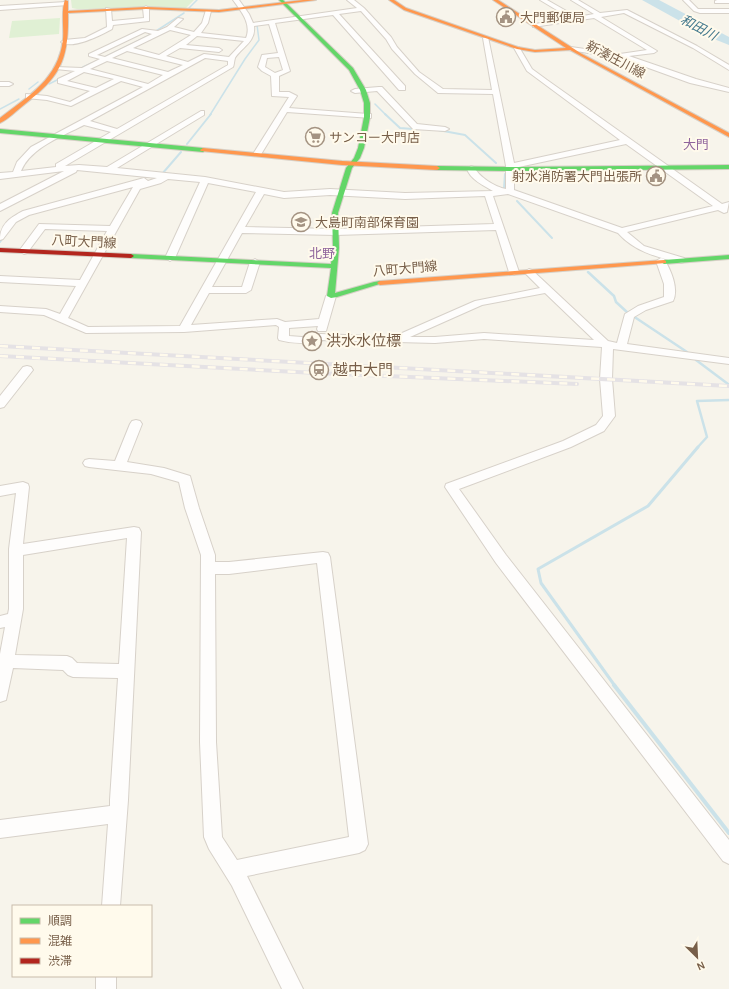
<svg xmlns="http://www.w3.org/2000/svg" width="729" height="989" font-family="Karla,'Noto Sans JP',sans-serif">
  <rect width="100%" height="100%" fill="#f7f4eb"/>
  <path fill="#e0f0d4" d="M71 0H194L186 8 77 9 72 8Z
    M60 18 59 34 9 38 12 21Z"/>
  <path fill="#cbe2e9" d="M642 0H659L729 37V45L709 37Z"/>
  <g fill="none" stroke-linecap="round" stroke-linejoin="round">
    <path stroke="#cbe2e9" stroke-width="1.5" d="M189 8 197 0
      M156 31 184 13
      M105 57 152 34
      M83 67 92 63
      M49 84 61 78
      M29 89 38 82
      M375 104 386 115
      M0 109 19 99
      M210 115 245 59 259 40 257 25H260"/>
    <path stroke="#cbe2e9" stroke-width="2" d="M385 114 400 128 413 129
      M438 130 465 135 496 163
      M187 144 211 114
      M162 174 181 152
      M504 188 505 174
      M517 201 552 238
      M0 242 4 236"/>
    <path stroke="#cbe2e9" stroke-width="2.5" d="M588 272 614 296 616 302 628 313
      M633 316 687 352
      M696 360 728 384
      M697 448 707 437 697 401 729 400"/>
    <path stroke="#cbe2e9" stroke-width="3" d="M615 686 541 583 538 569 648 506 698 447"/>
    <path stroke="#cbe2e9" stroke-width="4" d="M614 685 729 833"/>
    <defs>
      <path id="street" d="M233 0H239L249 14 253 23 357 8 347 0H354L364 8 391 37 397 47 419 72 443 89 492 90 483 38 488 37 514 163 620 140 527 71 514 48 519 47 532 69 547 80 722 204 729 202 727 212 724 213 718 210 627 232 644 246 684 258 686 260 684 262 681 263C657 257 635 252 618 233L508 194 493 196 519 272 514 275 509 272 496 230 336 235 242 233 212 287H242L250 262 255 259 260 262 251 290 246 293H209L191 325 277 319 285 322 319 319 326 296 331 293 336 296 326 331H318L317 329 318 326 289 328V336L302 337 321 334 393 337 475 301 540 288 524 272 529 269 532 270 608 341 617 343 625 314 638 306 664 297V284L656 261 661 258 664 259C671 270 679 289 673 301L646 310 634 317 627 344 729 358V364L613 349 612 379 615 416 604 431 571 447 459 489 506 555 729 840V864L723 861 496 563 445 487 446 484 563 441 596 425 603 416 600 379 602 347 484 339 435 343 321 340C306 344 294 344 279 340L278 338 279 327 276 325 184 332 86 333 44 315 0 312V306L46 309 60 314 76 286 0 282V276L80 280 107 231 45 229 27 253 24 254 19 251 39 224 110 226 133 187 29 215 16 222 3 239 0 240C0 224 10 218 23 211L144 178 148 181 157 178 77 170 76 172 0 211V204L64 171 0 179V173L13 172 17 162 31 147 143 87 121 81 71 106 47 100 26 98V94L47 96 70 102 90 91 58 83V79L75 71 56 69V67L82 68 100 59 89 56V54L142 29 158 31 167 27 178 18 183 19 174 27 194 32 202 23 206 10 211 11 208 23 201 33 246 38C252 24 241 11 233 0ZM361 11 386 39 392 49 415 74 438 93 493 94 506 166V189C495 187 479 177 474 167L471 166 467 169C470 179 484 186 493 191L405 193 330 189 284 192 205 177 117 168 204 115V111H201L107 167 79 165 65 166 233 67C234 65 234 61 235 58 242 47 256 42 254 26L269 24 278 53 262 55 258 67 262 71 271 76 272 96 289 97 253 154 254 156H260L287 112 371 118V114H368L289 108 297 96 289 92H279V76L290 71 275 23 333 15 399 90H405V86L339 14ZM170 30 191 35 159 55 133 48ZM145 32 152 34 105 57 97 55ZM197 36 244 41 229 57 204 54 188 62 166 56 180 48 219 52 222 50 219 48 186 45ZM127 51 183 65 168 72 112 58ZM279 57 283 70 275 73 265 67 267 58ZM205 58 228 61V65L117 129 90 121ZM107 61 163 75 148 84 90 69ZM84 72 114 79 96 88 67 81ZM84 125 111 132 56 164V167L21 171C31 147 63 136 84 125ZM626 144 713 206 622 228 514 190V168ZM168 179 200 182 165 258 170 261 175 258 208 183 256 192 180 326 88 327 68 318 140 189 161 183ZM264 194 284 198 330 195 405 199 485 196 494 224 336 229 245 227ZM545 293 594 340 484 333 435 337H410L482 305Z
        M540 0H547L577 17 594 14 571 0H578L600 13 627 10 697 46 729 65V70L693 48 624 13 601 17 657 51 654 53 629 56 696 79 729 88V92L690 83 621 58 569 50 568 49 571 47 620 54 647 50 594 18 533 27V25L535 24 570 18Z
        M683 0H689L698 9H729V13H700L694 11Z
        M717 0H729V3H715V1Z
        M66 2 68 3V5L0 10V6Z
        M146 6 149 8V21L113 25 112 29C101 35 72 50 61 42L64 40 85 38 107 27 106 8 111 9 112 21 144 18 143 8Z
        M0 82H9L13 84 9 86H0Z
        M379 87H382L417 124 445 127 449 129 445 131 413 129 377 91 355 93 351 91 355 89Z
        M27 366 31 367 33 370 4 407 0 408V396L23 367Z
        M136 420 140 421 142 424 127 462 164 468 190 476 199 508 215 555V562H229L323 552 328 553 330 557 368 844 365 850 359 853 247 876 303 989H282L232 886 209 849 204 837 200 742 201 555 185 508 179 482 151 474 89 467 85 466 83 463 85 460 89 459 115 461 130 424 132 421ZM317 563 349 837 237 860 222 837 216 742 215 574H229Z
        M23 482 28 484 29 487 23 544 134 527 139 528 141 532 128 800 120 906H102L108 824 0 838V820L110 806V800L118 678 73 677 68 675 63 670 13 668 6 700 0 702V654L5 627 0 628V616L8 614 9 609V549L16 493 0 496V486ZM127 538 119 664 77 663 72 658 67 656 15 655 23 609V555Z
        M96 976H116V989H96Z"/>
      <path id="fast" d="M279 0H283L353 68 366 90 370 103V117L364 148 360 158 352 168 338 213 339 248 335 293 374 282 380 281 383 283 337 297 331 298 327 296 331 268 131 258 128 256 131 254 331 264 333 248 332 213 346 168 354 158 358 148 364 117V103L360 90 349 70Z
        M0 129 203 148 206 150 203 152 0 133Z
        M729 165V169L518 171 437 170 434 168 437 166 518 167Z
        M729 255V259L664 264 661 262 664 260Z"/>
      <path id="slow" d="M65 0 68 1V11L146 7 219 10 303 0H316L219 12 146 9 68 13C69 59 61 76 25 104 17 110 9 119 0 123V118C28 96 59 79 63 39 64 29 61 9 65 0Z
        M389 0H394L406 8 518 47 535 50 566 48 493 0H498L582 54 729 133V137L570 50 535 52 517 49 404 10Z
        M203 148 342 161 437 166 440 168 437 170 342 165 201 151 200 150Z
        M664 260 666 261V263L380 285 377 283 380 281Z"/>
      <path id="jam" d="M0 248 131 254 134 256 131 258 0 252Z"/>
    </defs>
    <use href="#street" stroke="#d7d1c9" stroke-width="2"/>
    <use href="#fast" stroke="#d7d0c7" stroke-width="2"/>
    <use href="#slow" stroke="#d7d0c7" stroke-width="2"/>
    <use href="#jam" stroke="#d7d0c7" stroke-width="2"/>
    <use href="#street" fill="#fefdfc" fill-rule="evenodd"/>
    <use href="#fast" fill="#63d668" fill-rule="evenodd"/>
    <use href="#slow" fill="#ff974d" fill-rule="evenodd"/>
    <use href="#jam" fill="#b3261e" fill-rule="evenodd"/>
    <defs>
      <path id="rail" d="M0 346 729 386
        M0 356 316 373 577 384"/>
    </defs>
    <use href="#rail" stroke="#e5e2e5" stroke-width="4"/>
    <use href="#rail" stroke="#fffaec" stroke-width="2.5" stroke-dasharray="8" stroke-linecap="butt"/>
  </g>
  <defs>
    <symbol id="civic-ring" viewBox="-11 -11 22 22"><circle r="9.5" fill="#fffaec" stroke="#a49382" stroke-width="1.5"/><path d="M-.6-6.5H3V-4.5H.6V-3L4-1V1h2V6H-6V1h2V-1L-.6-3ZM-1.2 2.5V6h2.4V2.5Z" fill="#a49382"/></symbol>
    <symbol id="supermarket-ring" viewBox="-11 -11 22 22"><circle r="9.5" fill="#fffaec" stroke="#a49382" stroke-width="1.5"/><path d="M-6-5.5h2.5l.6 2H6L4.5 2H-2.5L-4.4-4H-6ZM-1.5 3.2a1.3 1.3 0 1 0 .1 0ZM3 3.2a1.3 1.3 0 1 0 .1 0Z" fill="#a49382"/></symbol>
    <symbol id="school-ring" viewBox="-11 -11 22 22"><circle r="9.5" fill="#fffaec" stroke="#a49382" stroke-width="1.5"/><path d="M0-5L7-2L0 1L-7-2ZM-4 1L0 2.5L4 1V4Q0 6-4 4Z" fill="#a49382"/></symbol>
    <symbol id="sight-ring" viewBox="-11 -11 22 22"><circle r="9.5" fill="#fffaec" stroke="#a49382" stroke-width="1.5"/><path d="M0-6L1.8-2.2L6-1.7L2.9 1.2L3.7 5.4L0 3.3L-3.7 5.4L-2.9 1.2L-6-1.7L-1.8-2.2Z" fill="#a49382"/></symbol>
    <symbol id="station-ring" viewBox="-11 -11 22 22"><circle r="9.5" fill="#fffaec" stroke="#a49382" stroke-width="1.5"/><path d="M-3-6H3Q5-6 5-4V2Q5 4 3 4L4.5 6H3L1.5 4h-3L-3 6H-4.5L-3 4Q-5 4-5 2V-4Q-5-6-3-6ZM-3.5-4v3h7v-3ZM-3.5 1v1.5H-2V1ZM2 1v1.5H3.5V1Z" fill="#a49382"/></symbol>
  </defs>
  <g fill-rule="evenodd">
    <use href="#civic-ring" x="495" y="6" width="22" height="22"/>
    <use href="#supermarket-ring" x="304" y="126" width="22" height="22"/>
    <use href="#civic-ring" x="645" y="165" width="22" height="22"/>
    <use href="#school-ring" x="290" y="211" width="22" height="22"/>
    <use href="#sight-ring" x="301" y="330" width="22" height="22"/>
    <use href="#station-ring" x="308" y="359" width="22" height="22"/>
  </g>
  <g text-anchor="middle" stroke-width="4" stroke-linejoin="round" paint-order="stroke">
    <g font-size="13" fill="#785f49" stroke="#fffaec" text-anchor="start">
      <text x="520" y="22">大門郵便局</text>
      <text x="329" y="142">サンコー大門店</text>
      <text x="642" y="181" text-anchor="end">射水消防署大門出張所</text>
      <text x="315" y="227">大島町南部保育園</text>
    </g>
    <g font-size="13" font-style="italic" fill="#41778c" stroke="#fffaec">
      <text transform="translate(699 27) rotate(28)" y="5">和田川</text>
    </g>
    <g font-size="13" fill="#785f49" stroke="#fffaec">
      <text transform="translate(616 59) rotate(28)" y="5">新湊庄川線</text>
      <text transform="translate(84 241) rotate(3)" y="5">八町大門線</text>
      <text transform="translate(405 268) rotate(-5)" y="5">八町大門線</text>
    </g>
    <g font-size="13" fill="#8f649c" stroke="#fffaec">
      <text x="696" y="149">大門</text>
      <text x="322" y="258">北野</text>
    </g>
    <g font-size="15" fill="#785f49" stroke="#fffaec" text-anchor="start">
      <text x="326" y="346">洪水水位標</text>
      <text x="333" y="375">越中大門</text>
    </g>
  </g>
  <rect x="12" y="905" width="140" height="72" fill="#fffaec" stroke="#c9bcab"/>
  <rect x="20" y="918" width="20" height="6" fill="#63d668" stroke="#c9bcab"/>
  <text x="48" y="925" font-size="12" fill="#785f49">順調</text>
  <rect x="20" y="938" width="20" height="6" fill="#ff974d" stroke="#c9bcab"/>
  <text x="48" y="945" font-size="12" fill="#785f49">混雑</text>
  <rect x="20" y="958" width="20" height="6" fill="#b3261e" stroke="#c9bcab"/>
  <text x="48" y="965" font-size="12" fill="#785f49">渋滞</text>
  <g transform="translate(697 957) rotate(156)" stroke="#fffaec" stroke-width="3" paint-order="stroke">
  <path d="M0-3L7 15L0 10L-7 15Z" fill="#785f49"/>
  <text y="-6" font-size="11" font-weight="bold" text-anchor="middle" fill="#785f49">N</text>
  </g>
</svg>
